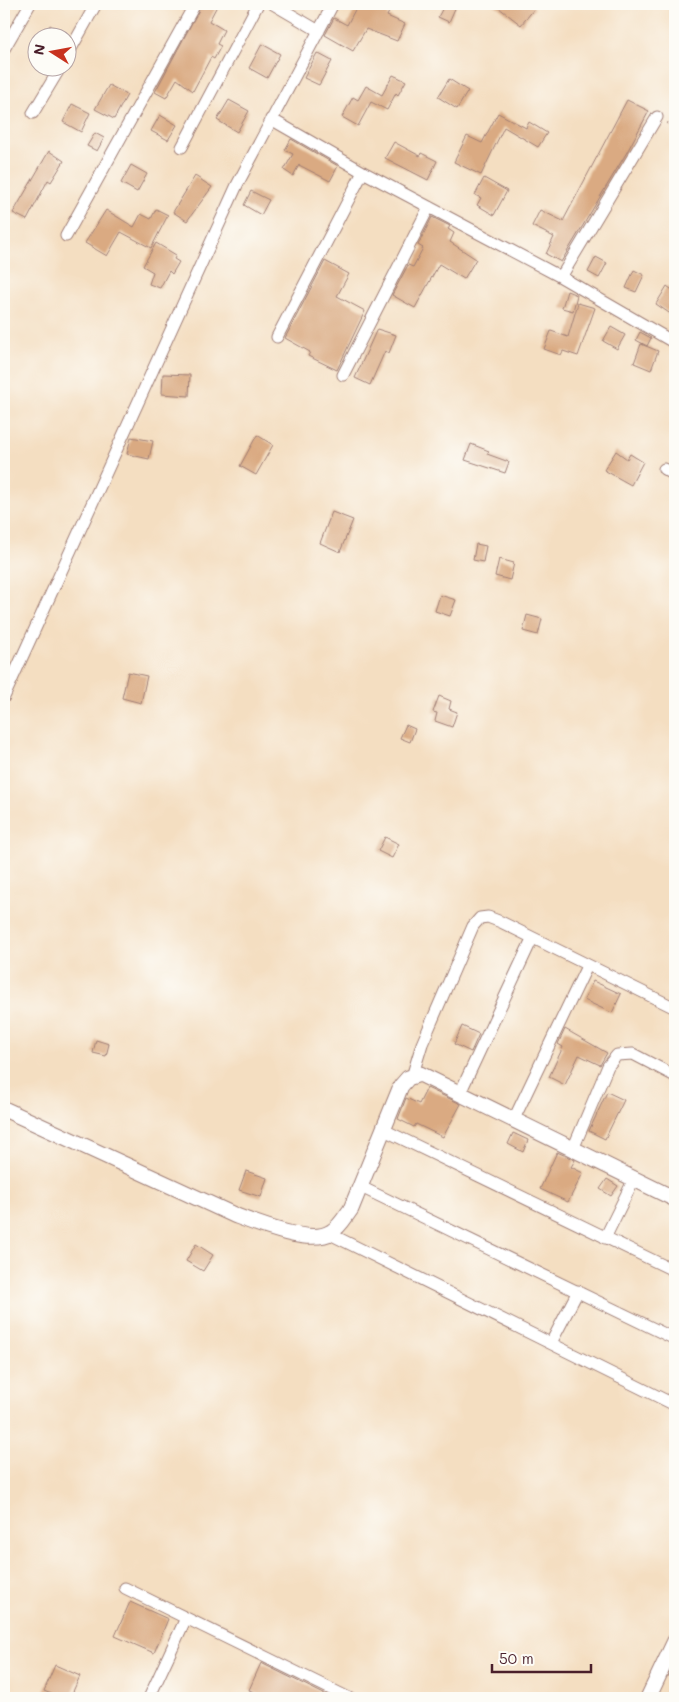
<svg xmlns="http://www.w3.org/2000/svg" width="679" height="1702" font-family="Mali,sans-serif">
  <rect width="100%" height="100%" fill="#fdfcf7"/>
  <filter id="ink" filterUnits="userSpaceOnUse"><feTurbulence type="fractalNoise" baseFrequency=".02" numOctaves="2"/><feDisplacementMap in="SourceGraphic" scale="10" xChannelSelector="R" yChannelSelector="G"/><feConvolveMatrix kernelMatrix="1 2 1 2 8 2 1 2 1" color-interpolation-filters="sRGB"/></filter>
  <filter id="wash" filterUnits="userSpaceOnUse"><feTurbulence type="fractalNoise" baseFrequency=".0096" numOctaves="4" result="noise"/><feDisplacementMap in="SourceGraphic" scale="20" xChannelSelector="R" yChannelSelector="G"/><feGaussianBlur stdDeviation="1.12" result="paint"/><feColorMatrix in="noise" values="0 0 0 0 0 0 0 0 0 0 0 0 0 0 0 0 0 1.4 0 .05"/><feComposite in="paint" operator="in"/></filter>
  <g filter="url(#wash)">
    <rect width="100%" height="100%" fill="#f4dec1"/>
    <g id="blocks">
      <path fill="#daaa82" d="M202 4H218L209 21 224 30 217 44 221 46 214 59 211 57 193 91 177 79 166 98 155 92Z
        M358 4H393L387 16 405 24 397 41 366 29 353 51 325 35 334 18 347 25Z
        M445 4H457L449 22 438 17Z
        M494 4H529L535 8 521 25Z
        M50 25 69 37V38H43Z
        M262 44 280 54 267 78 249 68Z
        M317 53 332 61 319 85 304 78Z
        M393 75 406 81 398 95 396 93 387 110 371 102 358 126 342 117 353 97 358 100 366 86 382 95Z
        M449 79 468 91 457 109 438 97Z
        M109 85 127 95 114 119 95 109Z
        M229 100 249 111 237 132 217 120Z
        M627 100 649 111 627 152 561 262 546 254 554 237 532 226 540 210 563 221Z
        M72 104 90 113 81 132 63 122Z
        M498 113 526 128 529 122 547 133 538 147 504 127 481 175 454 162 467 136 482 143Z
        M160 115 177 125 168 140 151 131Z
        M95 133 104 138 97 151 87 146Z
        M291 139 338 166 330 181 299 165 293 176 284 170 293 154 285 150Z
        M394 142 420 156 421 153 437 161 428 180 385 158Z
        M49 151 64 161 51 182 48 180 27 220 13 213Z
        M131 165 147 174 137 192 121 183Z
        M195 176 212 187 187 221 173 212Z
        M484 178 507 191 494 215 477 205 481 198 475 195Z
        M251 191 269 200 261 215 244 205Z
        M156 209 168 215 151 248 121 232 107 256 85 243 106 210 134 227 141 214 151 219Z
        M432 217 450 226 448 229 454 233 450 242 476 259 464 279 439 264 415 308 392 295 408 265 413 267 423 248 418 245Z
        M156 243 176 255 174 259 179 262 172 274 169 271 160 288 149 284 153 272 143 266Z
        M596 257 607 263 599 278 588 272Z
        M325 261 349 274 337 296 365 311 337 370 308 356 310 352 285 338Z
        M634 270 644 275 636 292 626 288Z
        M667 286 675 292V317L656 304Z
        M567 291 577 295 573 311 562 308Z
        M578 303 595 308 578 356 563 351 561 355 544 349 551 331 568 337Z
        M611 327 625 335 617 349 603 341Z
        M377 329 396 335 389 353 385 351 370 385 355 378Z
        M640 332 651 338 647 346 636 340Z
        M641 344 658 351 651 370 634 363Z
        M163 374 190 375 189 396 162 394Z
        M257 435 273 445 256 475 240 466Z
        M131 437 153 441 149 459 127 454Z
        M471 444 489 451 487 454 509 462 505 473 465 460Z
        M616 451 627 459 630 454 643 462 631 485 604 470Z
        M332 512 353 520 340 552 320 543Z
        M476 544 486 546 483 562 473 560Z
        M499 559 514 563 510 580 495 576Z
        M440 595 456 600 450 616 435 611Z
        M527 615 542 619 538 635 523 631Z
        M128 672 147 676 141 703 122 698Z
        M439 696 451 701 449 709 457 712 452 727 435 721 437 713 433 712Z
        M406 725 415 729 410 742 400 738Z
        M385 837 399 844 392 858 378 851Z
        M593 981 621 994 612 1013 584 1000Z
        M462 1026 479 1034 471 1052 454 1044Z
        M565 1029 607 1053 600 1065 579 1055 565 1085 549 1077 563 1047 558 1044Z
        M96 1040 109 1044 106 1056 93 1053Z
        M427 1088 461 1104 443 1137 416 1124 414 1127 398 1119 406 1098 419 1104Z
        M607 1092 624 1100 605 1139 589 1131Z
        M513 1133 528 1140 523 1152 508 1144Z
        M557 1152 575 1160 571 1167 583 1173 568 1202 540 1189Z
        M246 1171 267 1178 261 1197 239 1190Z
        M607 1179 618 1186 611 1196 600 1189Z
        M196 1244 213 1255 203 1271 186 1261Z
        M130 1602 168 1619 154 1653 115 1636Z
        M261 1663 332 1698H268L249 1690Z
        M55 1665 80 1676 70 1698H61L44 1691Z"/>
    </g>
  </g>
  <g filter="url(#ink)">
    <use href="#blocks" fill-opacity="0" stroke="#9f7e76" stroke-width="1"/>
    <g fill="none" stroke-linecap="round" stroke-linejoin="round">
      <defs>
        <path id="minor" d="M273 4 319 31
          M4 49 30 4
          M68 54 96 4
          M33 113 60 68
          M271 119 363 172 561 277 675 343
          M182 147 258 4
          M66 236 195 4
          M561 277 657 117
          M277 337 363 172
          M343 375 429 207
          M664 469 675 475
          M4 697 237 185 333 4
          M412 1077 422 1044 473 926 480 918 488 917 501 922 675 1008
          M460 1093 532 939
          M514 1119 587 966
          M384 1130 675 1271
          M573 1149 608 1066 617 1055 633 1054 675 1076
          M361 1187 675 1339
          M330 1234 675 1405
          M605 1238 634 1179
          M551 1343 578 1291
          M125 1588 349 1698
          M149 1698 186 1618"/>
        <path id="tertiary" d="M4 1109 234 1215C255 1223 311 1246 331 1232 340 1227 345 1217 351 1209L401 1086 408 1078 420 1074 675 1199
          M648 1698 675 1641"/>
      </defs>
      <use href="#minor" stroke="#9f7e76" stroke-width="13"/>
      <use href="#tertiary" stroke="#9f7e76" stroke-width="17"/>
      <path stroke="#9f7e76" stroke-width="2.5" stroke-dasharray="1 4" stroke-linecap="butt" d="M667 123 675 128"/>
      <use href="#minor" stroke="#fff" stroke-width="11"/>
      <use href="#tertiary" stroke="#fff" stroke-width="15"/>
    </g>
  </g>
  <rect width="679" height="1702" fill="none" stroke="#fdfcf7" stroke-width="20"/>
  <g transform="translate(52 52) rotate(281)"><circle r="24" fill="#fdfcf7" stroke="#b5a4a5"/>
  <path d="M0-4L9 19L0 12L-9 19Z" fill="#c8321e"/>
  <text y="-8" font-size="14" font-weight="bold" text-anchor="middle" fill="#4a1f2b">N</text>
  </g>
  <path d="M492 1664v8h99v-8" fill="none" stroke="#4a1f2b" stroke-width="2.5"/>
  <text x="499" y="1664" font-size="15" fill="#4a1f2b" stroke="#fdfcf7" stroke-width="4" paint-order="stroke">50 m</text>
</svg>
